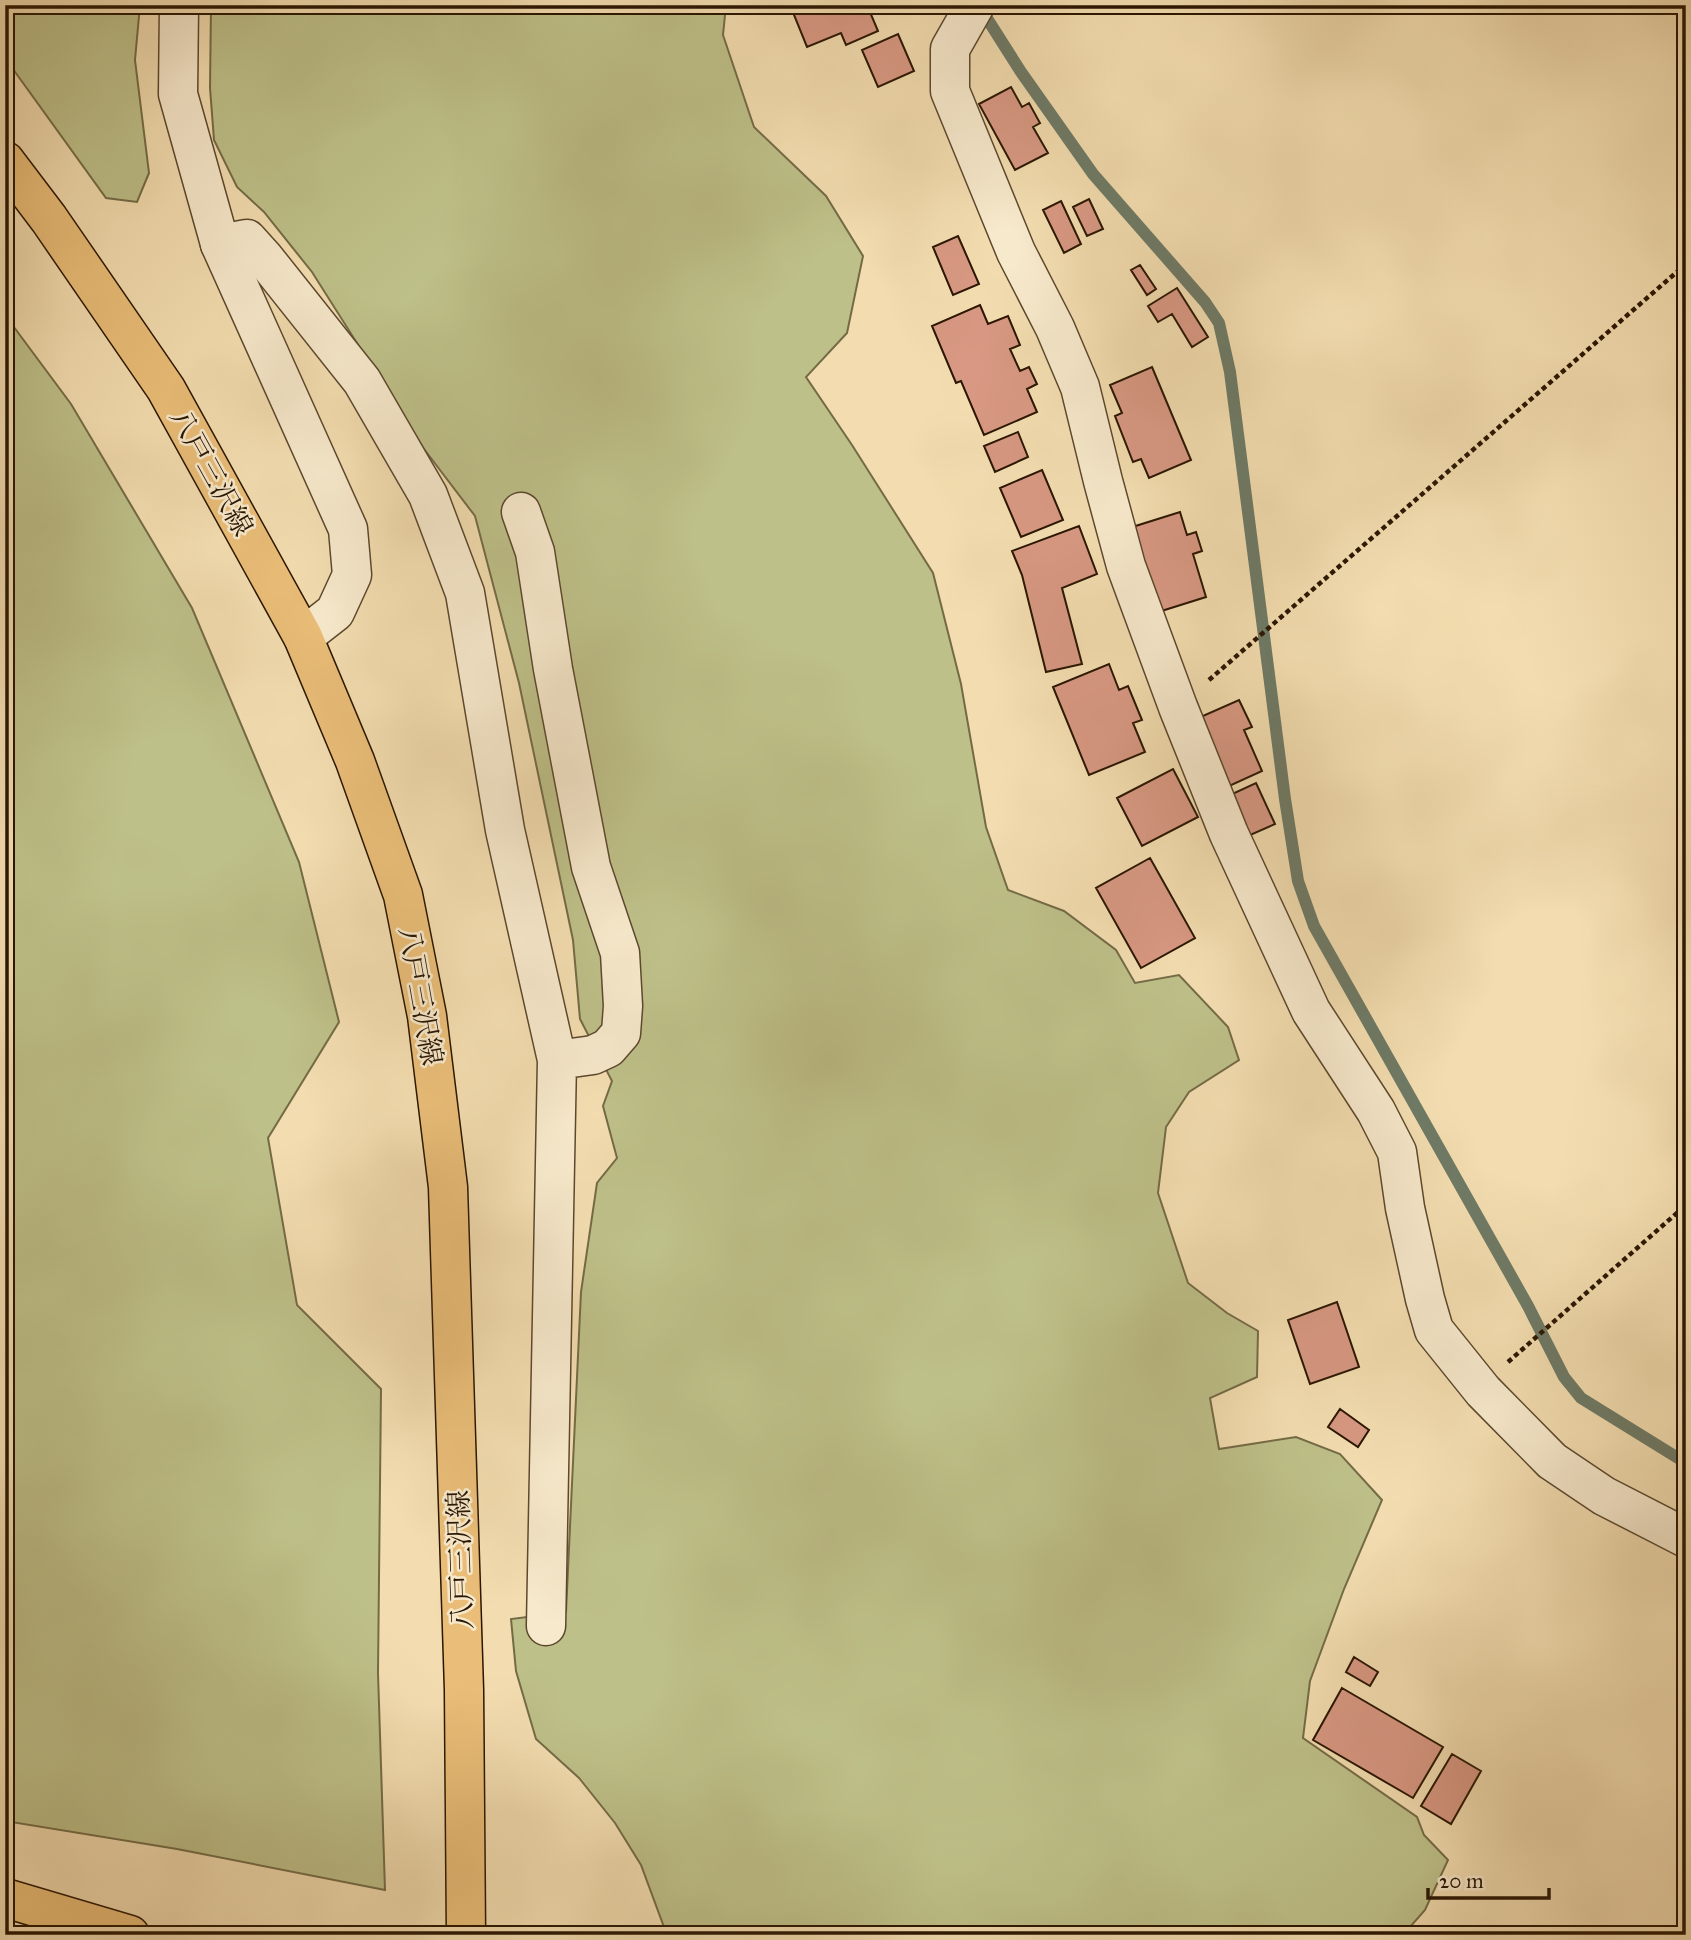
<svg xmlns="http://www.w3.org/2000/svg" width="1691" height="1940" font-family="'IM FELL Great Primer','Noto Serif JP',serif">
  <rect width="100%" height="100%" fill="#f3ddb0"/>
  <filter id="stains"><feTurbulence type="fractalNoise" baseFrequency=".00286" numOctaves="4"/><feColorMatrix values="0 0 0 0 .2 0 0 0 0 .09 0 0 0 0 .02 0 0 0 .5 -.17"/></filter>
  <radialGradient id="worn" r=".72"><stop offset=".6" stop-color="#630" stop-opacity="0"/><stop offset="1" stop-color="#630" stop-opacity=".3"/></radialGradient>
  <path fill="#bec089" stroke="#746b46" stroke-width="2" d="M5 5H140L135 60 149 173 137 202 106 198 5 58Z
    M211 5H726L723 35 754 127 826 196 863 256 847 333 806 377 852 445 933 573 961 684 986 827 1008 890 1064 911 1116 950 1135 983 1179 975 1228 1027 1239 1060 1189 1092 1166 1127 1158 1193 1188 1283 1227 1313 1258 1331 1257 1377 1210 1398 1219 1449 1296 1437 1340 1454 1382 1500 1344 1589 1310 1681 1303 1738 1417 1817 1424 1835 1448 1860 1425 1910 1403 1935H677L664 1927 641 1865 615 1823 579 1778 536 1739 516 1671 511 1619 566 1612 581 1292 597 1183 617 1158 603 1106 612 1081 580 1019 573 940 519 683 475 516 424 449 312 272 264 212 237 187 214 140 210 88Z
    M5 315 71 404 192 608 299 862 339 1022 268 1138 297 1305 381 1389 378 1673 385 1890 177 1849 5 1821Z"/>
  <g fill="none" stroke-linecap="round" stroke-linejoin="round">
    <path stroke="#6e7a66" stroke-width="12" d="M981 9 1021 72 1093 174 1205 302 1219 323 1230 372 1285 799 1298 881 1314 926 1528 1306 1564 1377 1581 1398 1686 1463"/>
  </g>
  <path fill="#d89883" stroke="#2a1602" stroke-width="2" d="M790 5H867L878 31 846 45 841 33 807 47Z
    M898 34 914 71 878 87 862 50Z
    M1011 87 1022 107 1029 103 1040 123 1033 127 1048 153 1015 170 979 104Z
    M1089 199 1103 229 1087 236 1073 207Z
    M1061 201 1081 244 1064 253 1043 210Z
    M958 236 979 284 953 295 933 247Z
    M1140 265 1156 289 1147 295 1131 270Z
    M1177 288 1208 337 1192 347 1172 314 1158 322 1148 306Z
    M980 305 988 324 1008 316 1020 345 1010 349 1020 371 1029 367 1037 384 1027 389 1037 412 984 435 961 381 956 383 932 326Z
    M1152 367 1191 460 1149 478 1141 459 1133 462 1115 416 1122 413 1110 385Z
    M1018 432 1028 457 995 472 984 446Z
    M1042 470 1063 520 1021 537 1000 488Z
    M1180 512 1187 535 1196 532 1202 551 1193 554 1206 597 1152 614 1126 529Z
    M1079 526 1097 574 1062 588 1082 664 1046 672 1022 575 1012 551Z
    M1109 664 1119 690 1128 686 1142 720 1133 723 1145 752 1089 775 1053 687Z
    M1239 700 1252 727 1244 730 1262 771 1227 787 1196 719Z
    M1173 769 1198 817 1142 846 1117 798Z
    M1256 783 1275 824 1248 836 1230 795Z
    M1150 858 1195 938 1141 968 1096 888Z
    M1337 1302 1359 1367 1310 1384 1288 1320Z
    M1340 1409 1369 1430 1358 1447 1328 1427Z
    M1354 1657 1378 1672 1370 1686 1346 1672Z
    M1342 1688 1443 1747 1413 1798 1313 1740Z
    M1452 1754 1481 1771 1451 1824 1421 1806Z"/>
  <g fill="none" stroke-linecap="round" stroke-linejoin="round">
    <defs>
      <path id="minor" d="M975 5 950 49V91L1016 252 1055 328 1080 387 1103 481 1126 566 1178 707 1229 834 1311 1011 1376 1111 1397 1152 1405 1208 1425 1299 1434 1330 1483 1391 1552 1461 1604 1496 1686 1538
        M220 244 247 239 265 259 362 381 428 495 465 593 505 830 557 1060 546 1626
        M521 512 535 552 553 669 591 867 620 953 623 1006 621 1033 608 1048 593 1055 557 1060"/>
      <path id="tertiary" d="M179 5 178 94 220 244 348 529 352 575 335 612 303 637"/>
      <path id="primary" d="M5 161 49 219 166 389 303 637 355 761 403 895 427 1016 448 1187 464 1690 466 1935"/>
      <path id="motorway" d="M5 1898 130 1935"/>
    </defs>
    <use href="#minor" stroke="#5c482e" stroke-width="41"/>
    <use href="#tertiary" stroke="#5c482e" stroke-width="41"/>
    <use href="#primary" stroke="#2a1602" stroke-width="41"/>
    <use href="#motorway" stroke="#2a1602" stroke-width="41"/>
    <path stroke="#2a1602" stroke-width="4.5" stroke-dasharray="5 3.5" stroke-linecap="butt" d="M1209 680 1686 264
      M1508 1362 1686 1205"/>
    <use href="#minor" stroke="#f7e9cc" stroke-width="38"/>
    <use href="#tertiary" stroke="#f7e9cc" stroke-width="38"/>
    <use href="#primary" stroke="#eabe78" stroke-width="38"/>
    <use href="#motorway" stroke="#eabe78" stroke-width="38"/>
  </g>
  <g text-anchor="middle" stroke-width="5" stroke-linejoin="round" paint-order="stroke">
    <g font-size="28" fill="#2a1602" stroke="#f7e9cc">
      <text transform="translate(212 472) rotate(61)" y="10">八戸三沢線</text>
      <text transform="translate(421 996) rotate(80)" y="10">八戸三沢線</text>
      <text transform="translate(460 1560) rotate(-92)" y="10">八戸三沢線</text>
    </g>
  </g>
  <rect width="1691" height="1940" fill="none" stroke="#f3ddb0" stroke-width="28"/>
  <rect x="7" y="7" width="1677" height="1926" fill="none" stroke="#2a1602" stroke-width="3.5"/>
  <rect x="14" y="14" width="1663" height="1912" fill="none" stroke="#2a1602" stroke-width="2"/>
  <path d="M1428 1888v10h121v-10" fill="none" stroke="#2a1602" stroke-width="3.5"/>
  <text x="1439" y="1888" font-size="21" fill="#2a1602" stroke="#f7e9cc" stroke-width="5" paint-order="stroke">20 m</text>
  <rect width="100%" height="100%" filter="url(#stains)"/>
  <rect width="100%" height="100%" fill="url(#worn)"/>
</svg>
